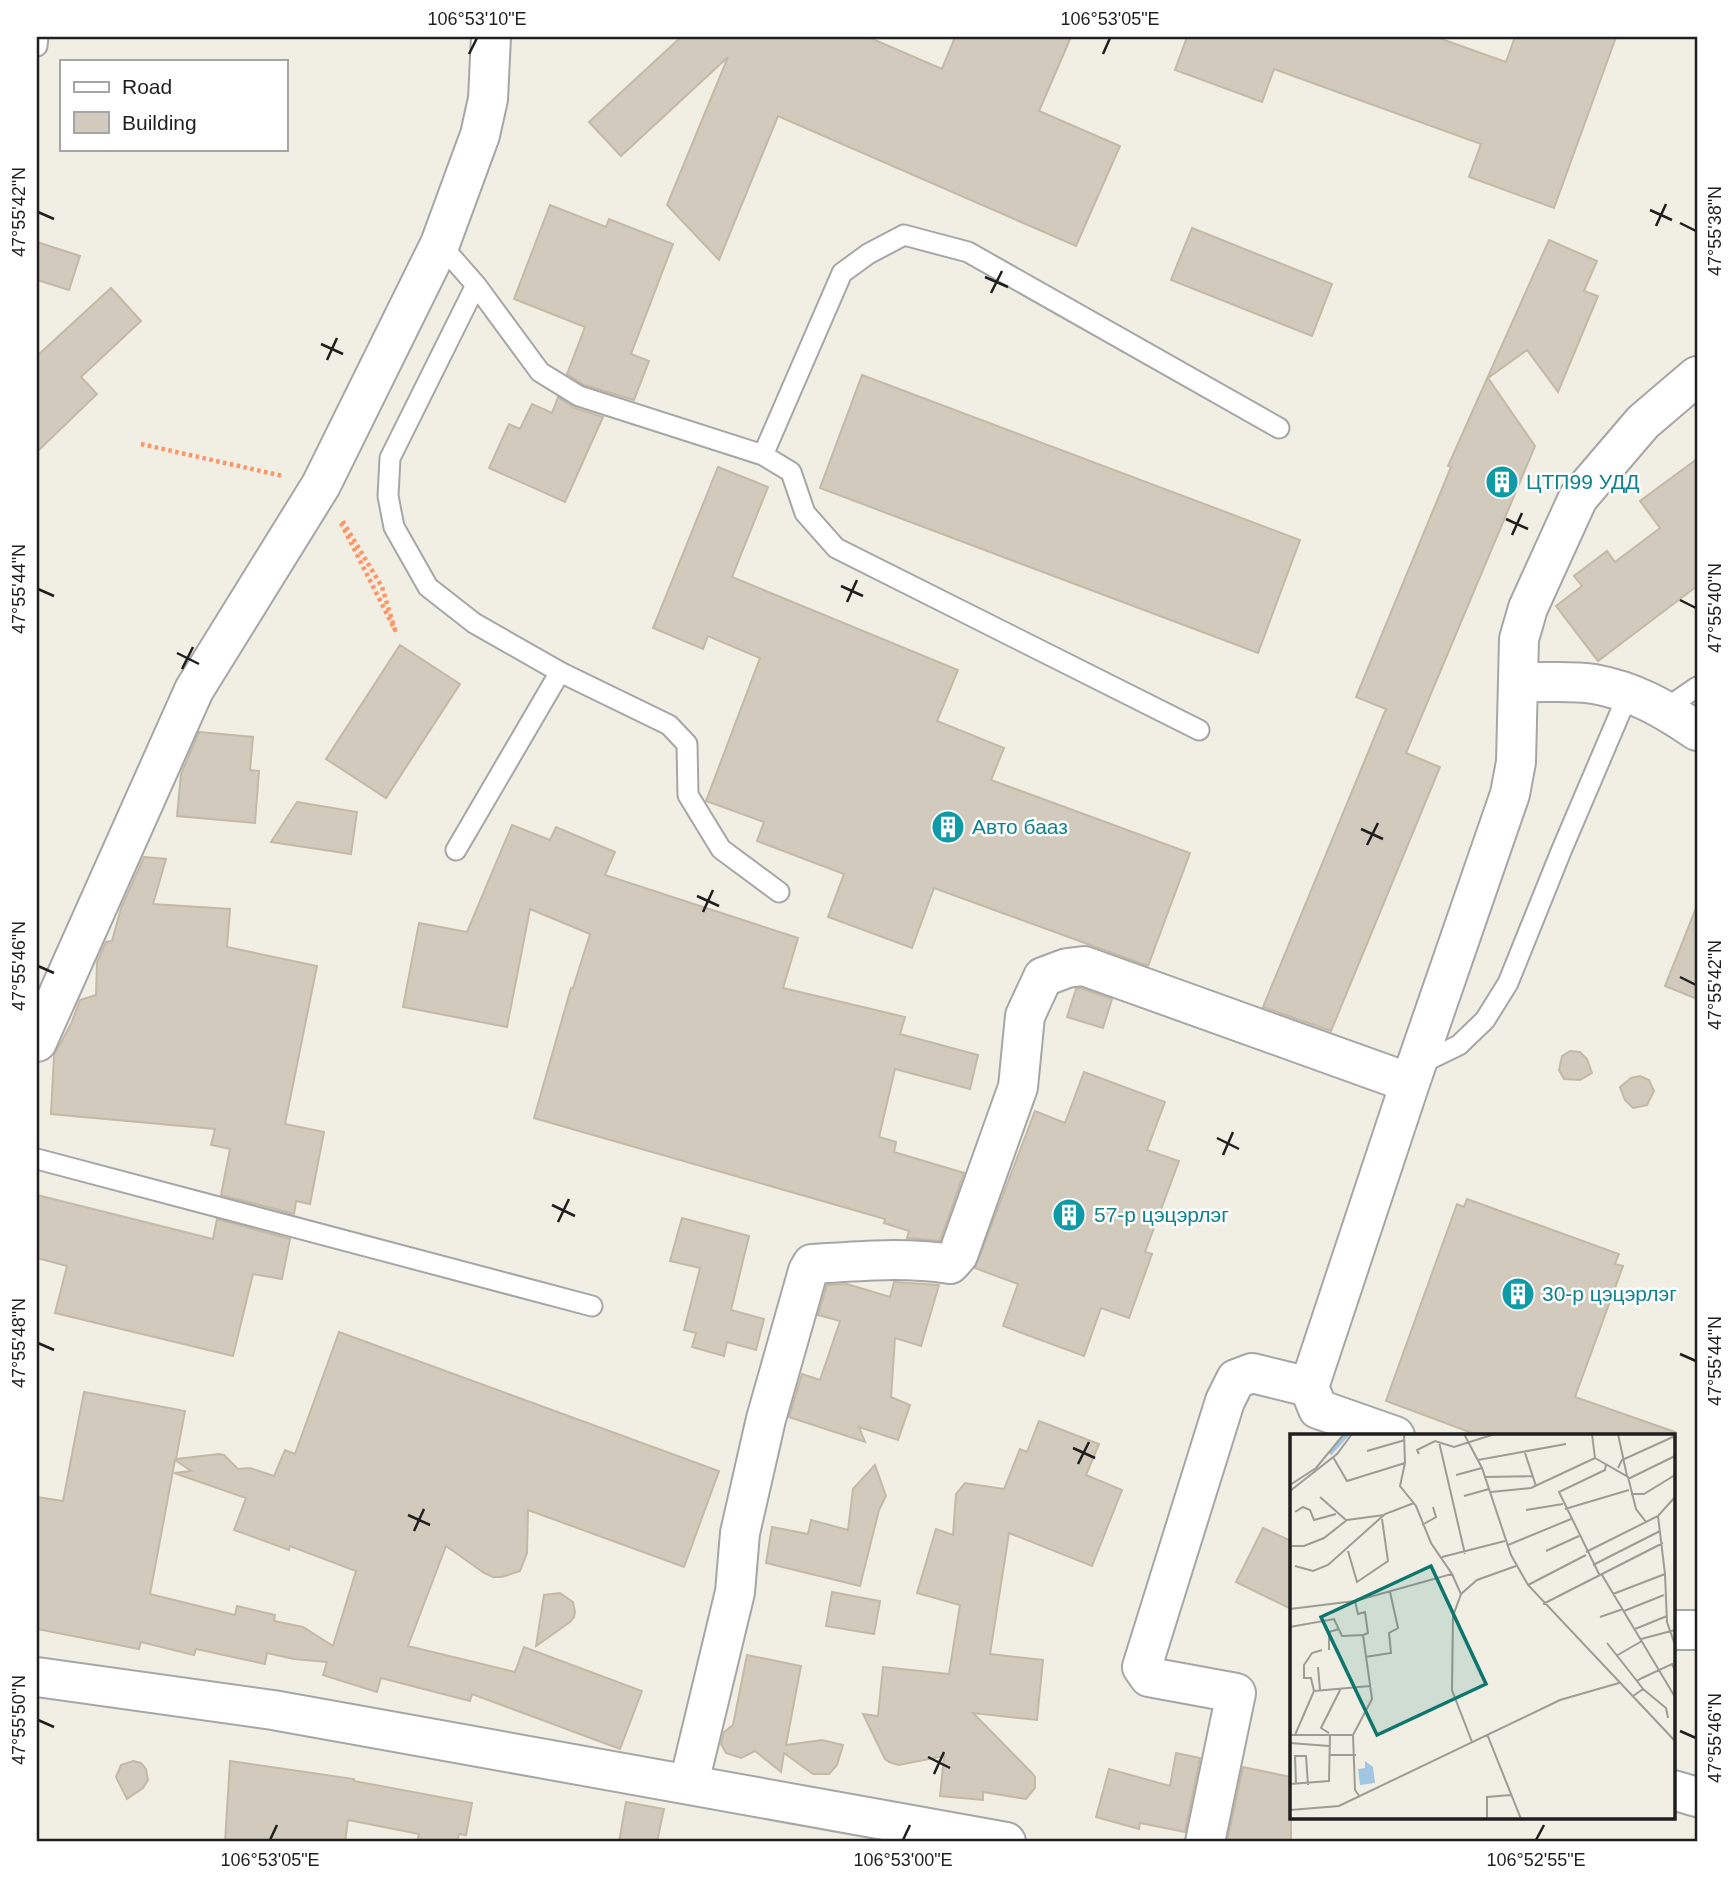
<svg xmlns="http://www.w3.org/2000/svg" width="1734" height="1879" font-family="Arial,sans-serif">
  <rect width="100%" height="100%" fill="#f1efe4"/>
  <path fill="#d1cabd" stroke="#c4b9a5" stroke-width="2" fill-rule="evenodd" d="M681 37H868L942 69 955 37H1071L1039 111 1120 146 1076 246 778 116 719 260 667 205 728 57 621 156 589 122Z
    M1187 37H1436L1506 62 1515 37H1616L1554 208 1469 177 1481 144 1274 69 1262 102 1175 70Z
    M550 205 606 227 609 219 673 244 631 354 649 361 634 400 584 385 567 374 585 327 514 299Z
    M1192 228 1332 284 1312 336 1171 280Z
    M1549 240 1597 261 1584 291 1598 296 1558 392 1527 350 1488 378 1535 446 1406 753 1440 767 1331 1031 1263 1007 1386 709 1356 697 1451 467 1448 466Z
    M37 242 80 256 69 290 37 280Z
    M111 288 141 321 81 377 97 394 37 452V356Z
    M862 375 1300 540 1258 653 820 488Z
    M558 397 575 408 603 417 565 502 489 468 509 424 520 429 532 404 552 413Z
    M1697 459V586L1598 661 1556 606 1582 586 1574 576 1607 551 1615 562 1660 528 1640 501Z
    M718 467 768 487 732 577 958 670 937 721 1004 748 991 780 1190 853 1148 966 934 888 912 948 828 917 844 874 757 841 764 822 706 801 760 658 708 636 703 649 653 628Z
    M400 645 460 684 386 798 326 759Z
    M199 732 253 737 250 770 259 771 255 823 177 816 181 774Z
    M297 802 357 812 351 854 271 842Z
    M512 825 550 840 556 827 615 852 605 875 798 938 783 988 905 1017 900 1034 978 1055 970 1089 895 1069 879 1137 896 1142 894 1152 964 1173 940 1241 907 1238 909 1231 884 1223 885 1219 534 1118 571 988H573L590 934 530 909 507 1027 403 1007 419 923 467 932Z
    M144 857 166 859 153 904 230 909 227 947 317 966 285 1124 324 1132 310 1204 296 1201 294 1214 221 1195 230 1149 211 1145 215 1129 51 1114 54 1055 71 1024 80 1000 96 995 97 962 106 942 112 941 121 908Z
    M1696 908 1697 909V999L1665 986Z
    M1081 988 1112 999 1103 1028 1067 1017 1076 989Z
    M1570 1051 1580 1052 1587 1059 1592 1073 1580 1080 1564 1079 1559 1070 1562 1056Z
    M1084 1072 1165 1102 1147 1150 1179 1161 1145 1252 1152 1254 1129 1318 1101 1308 1084 1356 1003 1326 1018 1284 975 1268 1035 1111 1065 1123Z
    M1640 1076 1649 1080 1654 1091 1647 1105 1633 1108 1625 1100 1620 1087 1631 1078Z
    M37 1195 213 1239 217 1219 290 1239 282 1279 253 1274 233 1356 55 1313 67 1266 37 1258Z
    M1467 1199 1619 1254 1615 1264 1623 1266 1575 1397 1675 1432 1674 1436H1480L1386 1401 1457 1204 1464 1207Z
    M682 1218 749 1236 731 1310 764 1319 756 1350 727 1342 724 1356 692 1347 696 1333 684 1330 700 1268 670 1261Z
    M894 1282 939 1285 921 1346 895 1338 891 1397 910 1405 898 1440 859 1427 865 1442 789 1417 802 1374 820 1380 840 1321 818 1315 827 1285 847 1284 890 1297Z
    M339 1332 719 1471 684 1567 528 1510 527 1553 520 1571 502 1577H493L484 1573 446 1546 408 1646 515 1672 524 1647 642 1691 620 1749 472 1694 470 1701 381 1678 377 1692 323 1675 327 1662 294 1659 267 1653 265 1664 196 1649 194 1655 141 1642 139 1649 37 1629V1497L63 1501 84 1392 185 1411 176 1459 219 1454 224 1455 238 1469 250 1468 274 1476 285 1450 295 1454ZM175 1460 191 1471 174 1473 246 1498 234 1530 289 1550 290 1546 356 1571 333 1646 303 1627 274 1621 275 1615 237 1606 235 1615 150 1594Z
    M1039 1421 1099 1444 1086 1475 1122 1490 1092 1566 1009 1533 990 1654 1043 1660 1037 1720 973 1713 1032 1773 1035 1777V1788L1026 1799 983 1792V1800L940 1796 944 1756 899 1765 889 1762 885 1759 863 1714 878 1716 883 1667 949 1674 960 1605 917 1593 936 1529 953 1535 956 1494 965 1483 1004 1489 1020 1449 1027 1452Z
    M875 1465 886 1496 879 1510 860 1586 766 1563 772 1527 808 1534 811 1520 848 1530 853 1489Z
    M1263 1528 1291 1541V1609L1236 1582Z
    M832 1592 880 1601 874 1634 826 1626Z
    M560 1593 573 1602 575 1612 574 1617 570 1622 536 1646 544 1595Z
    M747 1655 801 1666 786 1745 822 1740 843 1745 837 1765 829 1774H813L784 1753 781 1772 755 1751 741 1758 726 1753 721 1744 724 1732 733 1725Z
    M1176 1753 1200 1758 1185 1832 1140 1823 1139 1829 1096 1817 1109 1769 1170 1786Z
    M133 1761 141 1763 146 1769 148 1780 143 1788 127 1799 116 1777 121 1765Z
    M230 1761 354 1779V1781L472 1803 466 1835 459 1834 457 1842H417L419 1834 348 1820 345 1842H225Z
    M1243 1767 1291 1777V1842H1227Z
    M626 1802 664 1809 657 1842H619Z"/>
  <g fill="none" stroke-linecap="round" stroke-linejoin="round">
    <defs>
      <path id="lane" d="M37 46 38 37
        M440 244 476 285 540 372 579 396 763 455 791 472 805 513 836 548 1199 730
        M476 285 390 458 388 496 394 527 428 587 474 623 560 672 669 725 687 744 688 795 721 849 779 892
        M763 455 842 273 868 254 904 235 968 252 1279 428
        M1665 709 1697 687
        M456 850 560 672
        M1418 1065 1459 1045 1485 1020 1508 983 1562 849 1629 692
        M37 1159 592 1306"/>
      <path id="street" d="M1518 682C1543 683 1570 680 1594 684 1634 691 1665 709 1697 731
        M37 1042 194 690 321 485 440 244 480 135 488 99 491 37
        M1395 1436 1318 1409 1309 1387 1410 1083 1510 794 1516 762 1519 639 1528 608 1578 498 1643 422 1697 376
        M1673 1630H1697
        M37 1677 273 1710 1006 1842
        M689 1783 735 1592 740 1533 766 1419 808 1271 812 1264C858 1261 905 1257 950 1264L958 1255 1018 1087 1025 1016 1043 977 1067 968 1084 966 1410 1083
        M1673 1790 1697 1797
        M1205 1842 1236 1693 1149 1677 1142 1667 1225 1401 1236 1379 1252 1373 1309 1387"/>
    </defs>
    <use href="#lane" stroke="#a6a6a6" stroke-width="23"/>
    <use href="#street" stroke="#a6a6a6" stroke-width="42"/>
    <path stroke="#ff9467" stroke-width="4.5" stroke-dasharray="3.5 3.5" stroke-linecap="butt" d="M141 444 283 476
      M341 523 395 630 382 587 342 520"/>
    <use href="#lane" stroke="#fff" stroke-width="19"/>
    <use href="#street" stroke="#fff" stroke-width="38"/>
  </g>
  <path fill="none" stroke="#1f1f1f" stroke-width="2.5" d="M469 54 477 38M1103 54 1110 38M1650 210 1672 220M38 212 54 219M1680 223 1696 231M1656 226 1666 204M985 277 1008 287M991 293 1002 271M321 344 343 354M327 360 337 338M1506 519 1528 529M1512 535 1522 513M841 586 863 596M38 589 54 596M1680 600 1696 608M847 602 857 580M177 653 199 664M182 669 193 647M1361 829 1383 839M1367 845 1378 823M697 896 719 906M703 912 713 890M38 966 54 973M1680 977 1696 985M1217 1138 1239 1149M1223 1155 1233 1132M552 1205 575 1216M558 1222 569 1199M38 1343 54 1350M1680 1354 1696 1361M1073 1448 1095 1458M1078 1464 1089 1442M408 1515 430 1525M414 1531 424 1509M38 1720 54 1727M1680 1731 1696 1738M928 1757 950 1768M934 1774 944 1752M270 1840 277 1825M903 1840 910 1825M1536 1840 1544 1825"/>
  <defs>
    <symbol id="building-disc" viewBox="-11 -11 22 22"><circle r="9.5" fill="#0f9aa8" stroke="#fff"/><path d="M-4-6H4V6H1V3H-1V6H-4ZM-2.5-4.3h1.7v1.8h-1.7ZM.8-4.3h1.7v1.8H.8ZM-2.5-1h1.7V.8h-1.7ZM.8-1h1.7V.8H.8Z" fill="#fff"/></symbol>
  </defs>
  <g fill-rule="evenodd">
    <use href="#building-disc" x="1483" y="463" width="38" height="38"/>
    <use href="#building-disc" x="929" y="808" width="38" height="38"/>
    <use href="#building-disc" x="1050" y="1196" width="38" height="38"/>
    <use href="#building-disc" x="1499" y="1275" width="38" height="38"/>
  </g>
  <g text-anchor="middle" stroke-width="5" stroke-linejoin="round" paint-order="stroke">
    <g font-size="21" fill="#0d838f" stroke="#fff" text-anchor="start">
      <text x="1526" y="489">ЦТП99 УДД</text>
      <text x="972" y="834">Авто бааз</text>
      <text x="1094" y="1222">57-р цэцэрлэг</text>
      <text x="1542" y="1301">30-р цэцэрлэг</text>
    </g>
  </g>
  <g transform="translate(1290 1434)">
    <rect width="385" height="385" fill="#f1efe4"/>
    <path d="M75 327 83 333 85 349 70 351 68 335 75 334Z" fill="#a1c6e2"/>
    <path fill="none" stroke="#a1c6e2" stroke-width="3.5" d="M40 20 58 0"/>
    <path fill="none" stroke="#9d9c95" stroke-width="2" d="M174 0 192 34 221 121 238 151 385 307M302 0 305 24M328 0 337 42M149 8 175 120M77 17 115 6M235 19 246 52M129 20 127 16 145 7 164 13 205 0M43 23 57 47 115 29M305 24 338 43 346 75 356 88M188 26 276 10M328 34 332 26 385 2M166 41 192 34M195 43 243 42M338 45 385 22M0 51 26 34 54 0M0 57 47 20 62 0M201 58 241 54 305 24M341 60H354L385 41M174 62 199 55M30 63 56 86M275 75 339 56M236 76 273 70M5 78 13 73 20 76 24 86 46 80M132 91 146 83 143 73M218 111 281 85M0 112H14L34 104 57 86 94 81M58 117 67 148 98 127 92 85M256 117 289 102M296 118 368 82 385 63M152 123 215 107M303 131 370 97M5 132 23 137 38 131 95 80 124 69M162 140 171 160 163 182 162 256 182 308M375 140 377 188 385 211M312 141 385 263M310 142 269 58 315 36 316 30M238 151 296 121M171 160 187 146 226 132M323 160 375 140 368 82M65 167 68 180 75 178 78 199 73 201M253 170 373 109M0 175 65 167 162 140 141 109 126 72 110 52 115 29 114 0M334 177 374 161M310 183 333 175M0 193 44 185 52 202 73 201 82 265 63 301M345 195 377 182M351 205 385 196M317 209 347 247M39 216V198L49 195M326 222 352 207M75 223 101 219 99 199 108 194 100 158M28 233 30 256M353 255 376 274 378 284M24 257 80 252M343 262 353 255 347 247 352 244 382 230 385 236M39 299 31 294 51 254M197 300 231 385M0 301H63M5 301 24 257 21 244H14V231L22 219 32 216M63 301 65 356 70 363M0 309 39 312M39 321H66M0 350 39 347 40 301M6 350 5 322H16L18 351M0 376 49 372 270 266 329 249M197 385V363L221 361"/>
    <path fill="#0f766e" fill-opacity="0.15" stroke="#0f766e" stroke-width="3.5" d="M141 132 196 250 87 301 31 183Z"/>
    <rect width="385" height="385" fill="none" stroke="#1f1f1f" stroke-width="3.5"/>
  </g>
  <rect width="1734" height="1879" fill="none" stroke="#ffffff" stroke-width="77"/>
  <rect x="60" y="60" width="228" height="91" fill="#ffffff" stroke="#a5a5a5" stroke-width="2"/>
  <rect x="74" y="82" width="35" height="10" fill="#ffffff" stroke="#a5a5a5" stroke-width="2"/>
  <text x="122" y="94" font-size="21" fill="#1f1f1f">Road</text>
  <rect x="74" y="112" width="35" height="21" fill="#d1cabd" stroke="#a5a5a5" stroke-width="2"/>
  <text x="122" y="130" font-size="21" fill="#1f1f1f">Building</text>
  <rect x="38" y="38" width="1658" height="1802" fill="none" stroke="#1f1f1f" stroke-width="2.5"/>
  <g font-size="18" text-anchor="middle" fill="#1f1f1f">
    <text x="477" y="25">106°53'10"E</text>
    <text x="1110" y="25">106°53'05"E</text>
    <text transform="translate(19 212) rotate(-90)" y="6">47°55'42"N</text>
    <text transform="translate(1715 231) rotate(-90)" y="6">47°55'38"N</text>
    <text transform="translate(19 589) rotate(-90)" y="6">47°55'44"N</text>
    <text transform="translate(1715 608) rotate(-90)" y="6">47°55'40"N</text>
    <text transform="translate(19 966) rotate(-90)" y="6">47°55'46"N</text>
    <text transform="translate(1715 985) rotate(-90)" y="6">47°55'42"N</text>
    <text transform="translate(19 1343) rotate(-90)" y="6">47°55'48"N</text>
    <text transform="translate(1715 1361) rotate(-90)" y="6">47°55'44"N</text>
    <text transform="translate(19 1720) rotate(-90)" y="6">47°55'50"N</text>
    <text transform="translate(1715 1738) rotate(-90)" y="6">47°55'46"N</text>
    <text x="270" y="1866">106°53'05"E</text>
    <text x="903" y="1866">106°53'00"E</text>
    <text x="1536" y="1866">106°52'55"E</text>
  </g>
</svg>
